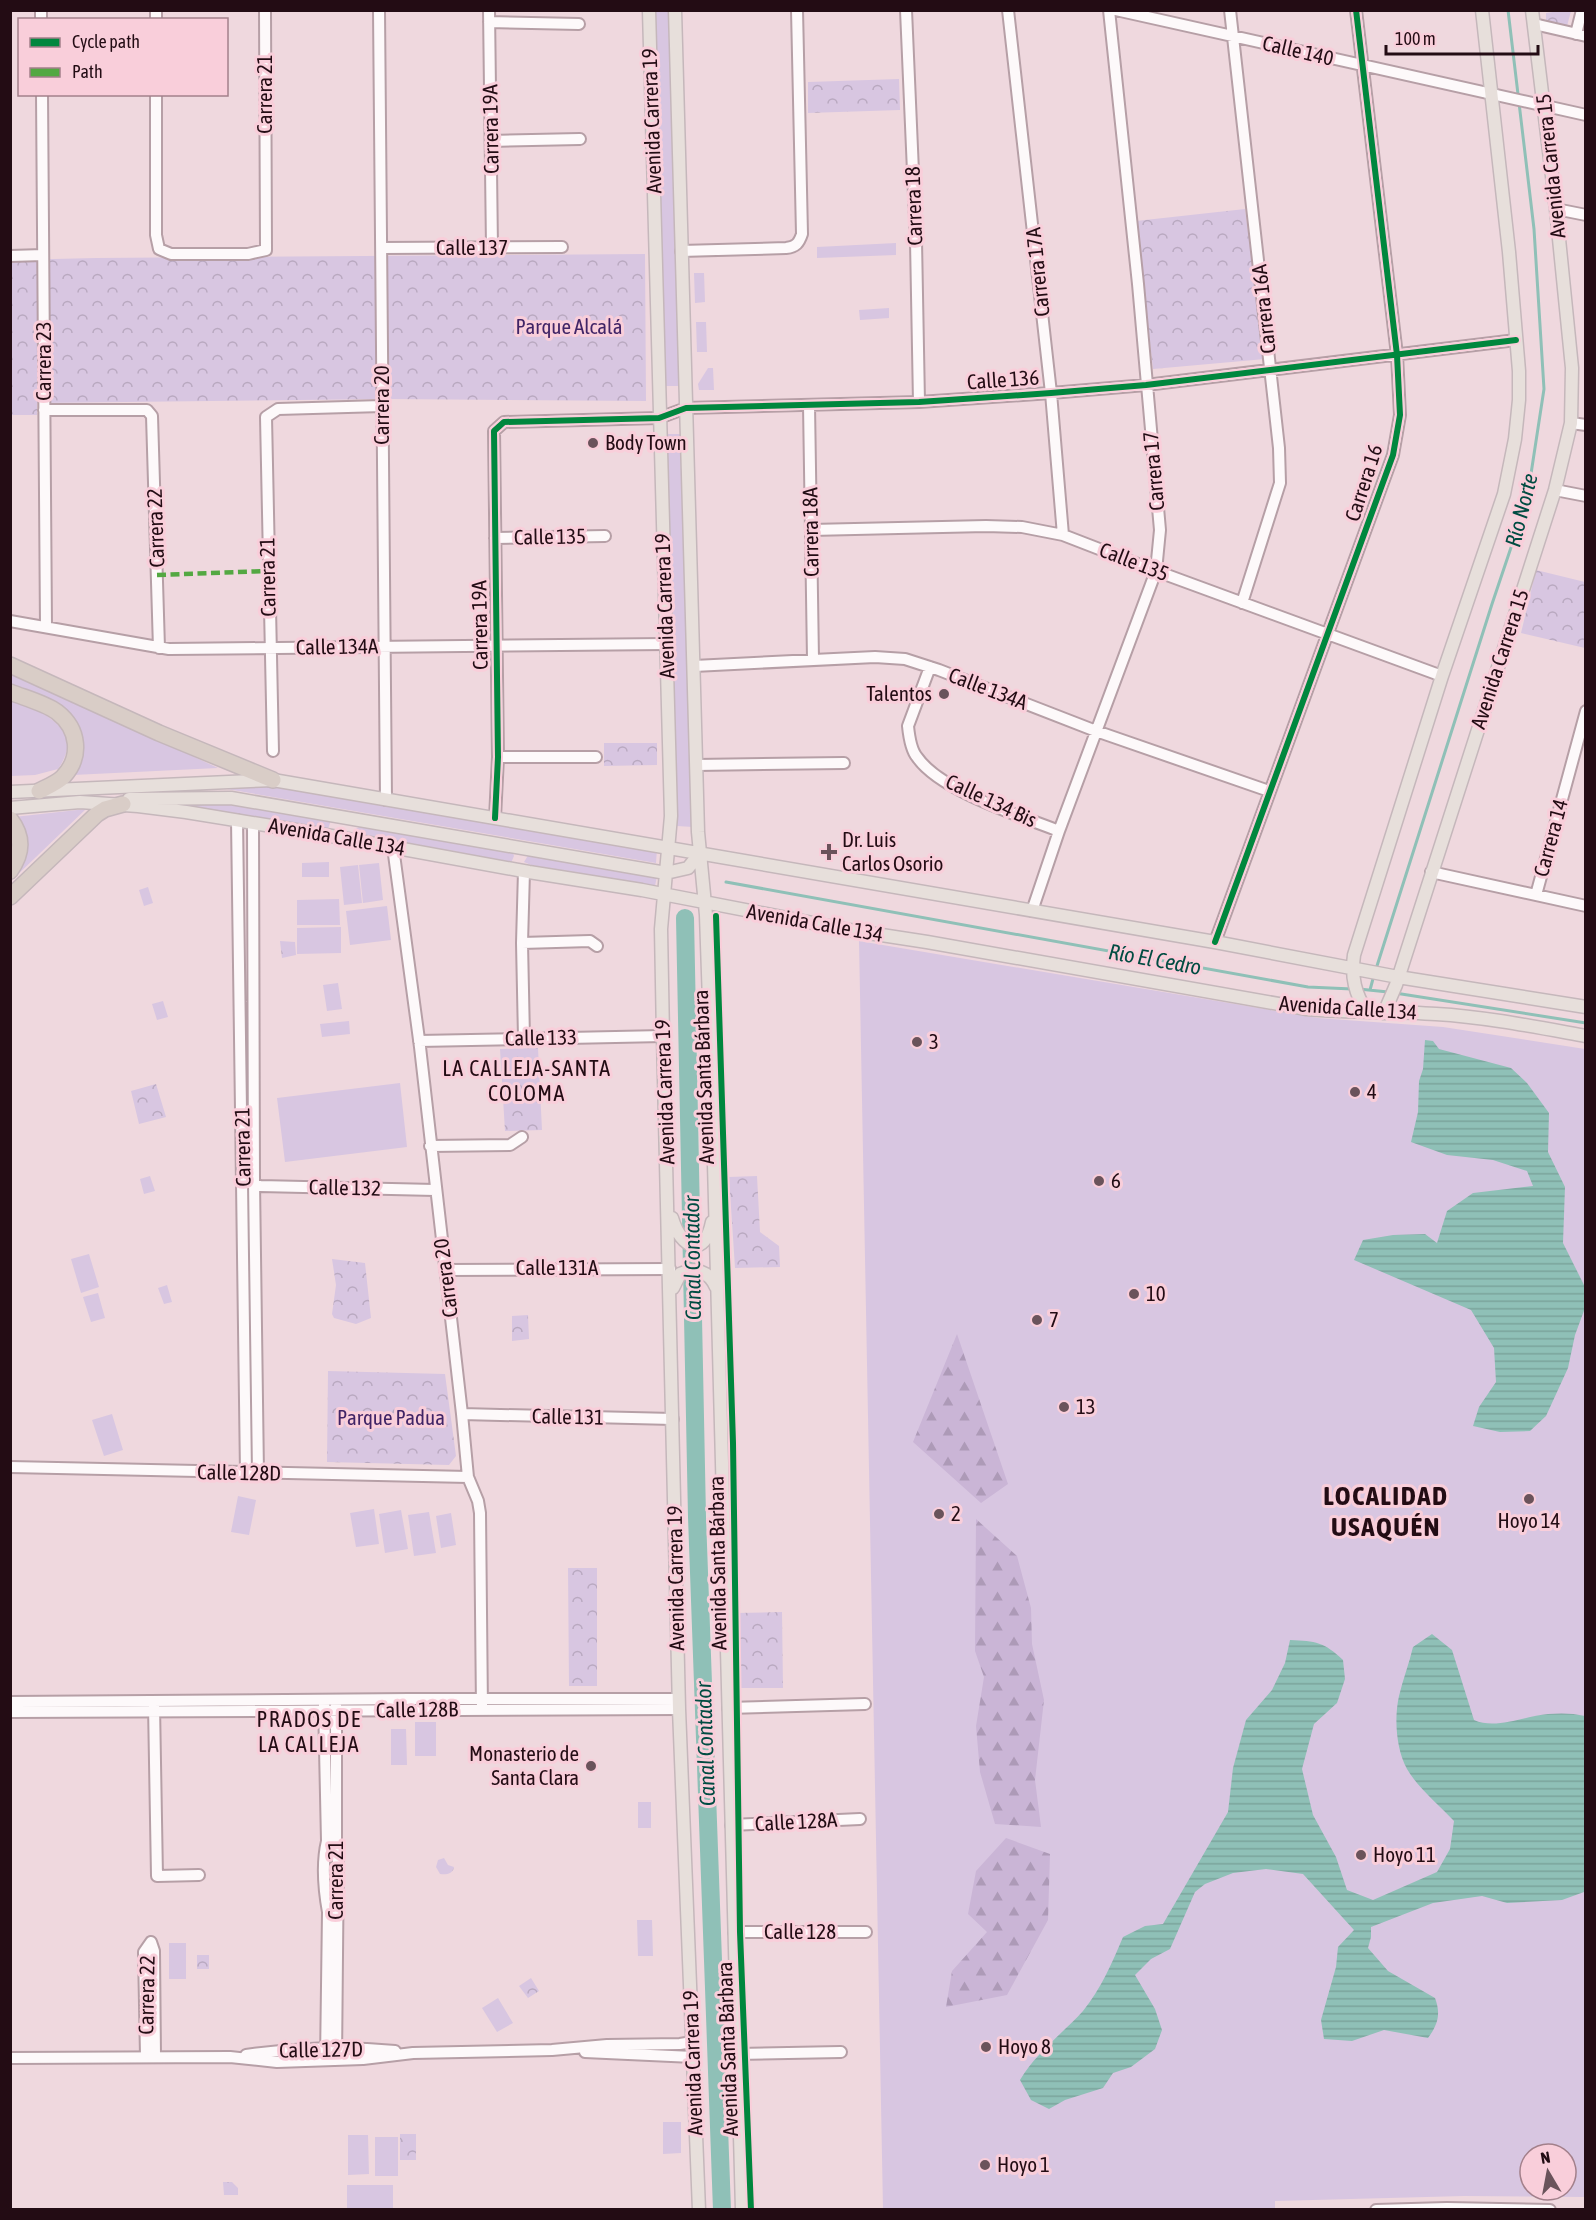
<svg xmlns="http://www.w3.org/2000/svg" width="1596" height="2220" font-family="'Asap Condensed',sans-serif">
  <defs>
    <pattern id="forest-firs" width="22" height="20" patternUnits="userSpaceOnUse" patternTransform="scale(1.5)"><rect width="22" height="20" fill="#cab5d6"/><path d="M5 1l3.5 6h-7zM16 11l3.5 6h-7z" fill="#ad9ab7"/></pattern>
    <pattern id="park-crowns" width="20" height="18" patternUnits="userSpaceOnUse" patternTransform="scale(1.5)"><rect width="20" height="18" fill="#d8c6e1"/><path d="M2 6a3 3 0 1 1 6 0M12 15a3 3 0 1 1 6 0" fill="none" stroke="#b9a9c0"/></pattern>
    <pattern id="water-rules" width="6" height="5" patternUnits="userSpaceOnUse" patternTransform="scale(1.5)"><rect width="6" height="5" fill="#8fc0b7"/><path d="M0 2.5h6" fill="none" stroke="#7ba49c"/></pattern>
  </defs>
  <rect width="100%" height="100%" fill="#efd8de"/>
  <path fill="#d8c6e1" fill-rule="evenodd" d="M655 11H669L679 386H666Z
    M896 243V255L817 258V247Z
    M694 273H704L705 302 695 303Z
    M889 308V318L860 320 859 310Z
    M696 322H706L707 352H697Z
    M708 368H713L714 390H699L698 384Z
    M666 434H681L693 827 677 826Z
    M11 672 218 768 73 775 79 732 11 686Z
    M10 698C41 712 87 728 58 769L35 775 11 776Z
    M228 784 274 785 657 849 656 863 227 789Z
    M229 801 331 820 328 829 163 802Z
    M86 809 11 881V876C33 852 33 843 14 817Z
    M363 825 512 851 514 856 511 863 353 833 357 828Z
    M529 854 657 876 655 886 531 865 524 862Z
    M329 862V877H302V863Z
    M379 863 383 900 363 903 359 865Z
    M358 865 362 903 344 905 340 867Z
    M148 887 153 903 144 906 139 890Z
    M339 899 340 925H297V900Z
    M387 906 391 940 350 945 346 911Z
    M341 927V953L297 954V928Z
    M859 941 1318 1018 1443 1027 1585 1049V2197L1464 2196 1275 2201V2210L883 2209ZM1530 2154H1566V2190H1530Z
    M338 983 342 1009 327 1011 323 985Z
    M163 1001 168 1017 157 1020 152 1004Z
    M349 1021 350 1034 322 1037 320 1024Z
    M400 1083 407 1147 285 1162 277 1098Z
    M150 1176 155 1191 144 1194 140 1179Z
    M89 1254 99 1287 81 1293 71 1259Z
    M167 1285 172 1302 164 1304 158 1288Z
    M98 1293 105 1318 91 1322 83 1297Z
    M112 1414 123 1450 104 1456 92 1420Z
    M238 1496 256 1500 249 1535 231 1532Z
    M374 1509 379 1544 356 1547 350 1513Z
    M401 1510 408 1549 385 1553 379 1514Z
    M429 1512 436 1553 414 1556 408 1515Z
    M451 1513 456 1545 441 1548 436 1516Z
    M415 1722H436V1756H415Z
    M391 1729H406L407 1765H391Z
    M638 1802H651V1828H638Z
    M637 1920H652L653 1956H638Z
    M169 1943H186V1979H169Z
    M498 1998 513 2023 497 2032 482 2008Z
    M663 2122H681V2153L663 2154Z
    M348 2135H368L369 2174 348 2175Z
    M375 2137H398V2176H375Z
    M347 2185H393V2209H347Z"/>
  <path fill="url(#forest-firs)" d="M957 1334 1008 1484 981 1503 913 1442Z
    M976 1519 1017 1556 1031 1608 1032 1644 1044 1700 1035 1780 1041 1827 995 1824 980 1772 976 1726 984 1677 975 1651Z
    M1006 1838 1050 1854 1048 1920 1007 1995 946 2007 952 1971 987 1932 968 1914 976 1871Z"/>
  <path fill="url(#park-crowns)" d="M1559 11H1571L1567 26 1546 20V13Z
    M899 79 900 110 808 113V82Z
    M1245 209 1265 359 1153 369 1136 221Z
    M645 254 646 401 387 399 37 403V415H11L10 260 96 258Z
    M1536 570 1585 582V648L1521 633Z
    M604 743H657V765L604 766Z
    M280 941 295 942 296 955 282 958Z
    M538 1048 542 1130 505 1131 500 1049Z
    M156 1084 166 1117 139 1124 131 1091Z
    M757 1176 760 1232 779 1246 780 1267 735 1268 729 1177Z
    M332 1259 365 1263 371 1318 356 1324 334 1318 332 1314 336 1285Z
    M528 1315 529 1339 512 1341V1316Z
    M328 1371 445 1374 456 1456 449 1465 327 1462Z
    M568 1568H597V1686H569Z
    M782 1612 783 1688H737L736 1613Z
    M444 1858 448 1865 454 1867C453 1874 446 1875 440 1874L436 1867 438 1860Z
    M197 1955H209V1969H197Z
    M531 1978 539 1991 528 1998 519 1986Z
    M400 2134H416V2160H400Z
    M223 2182H232L238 2188V2195H224Z"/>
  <path fill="url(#water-rules)" d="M1425 1040 1433 1041 1439 1049 1511 1068 1527 1083 1549 1113 1548 1152 1565 1187 1563 1243 1585 1287V1308L1575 1335 1568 1368 1546 1416 1530 1431 1500 1432 1473 1426 1479 1407 1496 1382 1494 1348 1471 1310 1354 1260 1363 1240 1393 1235 1425 1234 1437 1243 1447 1211 1473 1193 1533 1186 1527 1171 1493 1160 1447 1155 1411 1142 1418 1112 1419 1081 1423 1069Z
    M1432 1634 1452 1650 1474 1720C1496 1730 1524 1716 1548 1714 1560 1713 1573 1713 1585 1716L1584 1892 1562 1900 1507 1903 1482 1896 1433 1903 1371 1927V1937L1368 1948 1388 1971 1435 1998C1441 2014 1438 2024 1428 2038L1384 2030 1352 2041 1324 2039 1321 2020 1336 1967 1338 1947 1354 1930 1303 1874 1266 1869 1233 1873 1205 1884 1195 1892 1170 1949 1151 1959 1135 1975 1155 2009 1162 2030 1155 2049 1131 2067 1113 2073 1103 2088 1065 2100 1049 2109 1031 2100 1020 2080C1036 2053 1062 2034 1083 2011 1101 1989 1112 1963 1123 1937L1145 1926 1163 1924 1228 1812 1233 1768 1246 1720 1272 1690 1285 1663 1290 1640C1316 1641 1324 1642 1343 1660L1345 1679 1337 1703 1314 1724 1302 1769 1313 1815 1336 1857 1347 1890 1373 1900 1437 1872 1450 1849 1454 1821C1439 1805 1418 1788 1407 1769 1396 1749 1394 1718 1399 1696 1403 1679 1409 1664 1413 1647Z"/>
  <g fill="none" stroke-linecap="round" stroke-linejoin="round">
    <path stroke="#8fc0b7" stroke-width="3" d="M726 882 1308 987 1352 989
      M1376 969 1492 604 1527 500 1544 389 1534 229 1508 10
      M1359 989 1388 992
      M1370 990 1374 975
      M1395 993 1586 1023"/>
    <path stroke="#8fc0b7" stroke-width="18" d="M685 918 697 1517 722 2210"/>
    <defs>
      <path id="minor" d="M41 10V20
        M156 10V20
        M379 10 386 800
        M489 10 492 248
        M906 10 916 241 919 402
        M1008 10 1051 393 1063 535
        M1116 10 1586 115
        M1230 10 1279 448 1280 483 1242 603
        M489 22 579 24
        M1534 24 1586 36
        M1576 34 1582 10
        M42 94 46 627
        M156 94V235L159 249 171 254H248L266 250 265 10
        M491 141 580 139
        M1556 209 1586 215
        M382 248 562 247
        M681 251 786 248C796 247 799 243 802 234L797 10
        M10 256 43 255
        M809 405 813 659
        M44 410H147L152 416 159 648
        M1571 423 1586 425
        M1555 490 1586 496
        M811 530 986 526 1022 527 1063 535 1156 571 1442 676
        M495 538 605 536
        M10 621 169 649 666 644
        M694 666 875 657 905 659 939 670 1096 731 1269 791
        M930 667 908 726C909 736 911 750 917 757 940 791 1021 816 1059 831
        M273 751 266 417 278 409 382 406
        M498 757H596
        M696 765 844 763
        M495 818 498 757 494 431 504 422 659 418 686 408 919 402 1051 393 1146 385 1516 340
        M237 820 246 1473
        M253 823 254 1182 258 1473
        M393 847 420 1047 462 1414 468 1477 478 1501 480 1513 482 1709
        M524 871 522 943 524 1038
        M1431 872 1586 906
        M1536 895 1586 711
        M1032 911 1059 831 1156 571 1160 530 1138 284 1109 10
        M1215 942 1393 455 1400 415 1397 355 1356 10
        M522 943 590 941 597 946
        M419 1041 663 1036
        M430 1146 510 1145 522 1137
        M250 1183 260 1186 435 1190
        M445 1270 670 1269
        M462 1414 673 1419
        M10 1467 468 1477
        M10 1702 409 1699H679
        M324 1703 327 1841C322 1862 324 1890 328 1912L326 2060
        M154 1705 157 1876 199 1875
        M336 1706V1842L338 1850 336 2060
        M728 1708 865 1704
        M10 1712 679 1709
        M731 1825 860 1819
        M734 1932H866
        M151 1942 154 1951 155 2056
        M585 2052 693 2057
        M737 2054 841 2052
        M246 2055C295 2048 345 2046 395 2051
        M146 2056 144 1952 151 1942
        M10 2058 230 2057 277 2062 363 2059 413 2053 552 2050 607 2045 680 2044 692 2042
        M1376 2210 1447 2208 1550 2210"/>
      <path id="major" d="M649 10 671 816 661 929 663 1036 679 1709 699 2210
        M675 10 698 832 706 915 712 1089 742 2210
        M10 792 273 780 1215 942 1398 977 1586 1007
        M129 799 231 798 666 873 688 868 700 853
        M10 808 80 802 138 806 186 812 326 835 529 872 642 890 849 930 927 942 1307 1009C1350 1013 1393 1011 1436 1014 1486 1017 1536 1027 1586 1036
        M1367 1012C1355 994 1351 977 1354 955L1442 676 1504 494 1515 439 1519 400V371L1509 252 1482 10
        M1384 1013 1396 985 1555 490 1571 423 1572 368 1556 209 1532 10
        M672 1218C681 1249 705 1258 712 1222
        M673 1288 680 1274C695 1267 709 1271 716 1287"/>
      <path id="highway" d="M10 665 159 733 273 780
        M10 692C25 698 45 703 57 712 79 729 82 757 63 777 57 783 47 787 39 791
        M10 819C23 836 23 853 10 871
        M10 897 97 814 105 809 123 804"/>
    </defs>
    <use href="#minor" stroke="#b69fa6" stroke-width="14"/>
    <use href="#major" stroke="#c5b7bb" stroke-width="15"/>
    <use href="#highway" stroke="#c5b7bb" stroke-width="18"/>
    <use href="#minor" stroke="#fdf9fa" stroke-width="10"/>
    <use href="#major" stroke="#e7dfdb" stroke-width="12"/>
    <use href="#highway" stroke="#d9cdc7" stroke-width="15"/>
    <path stroke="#53a842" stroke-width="4.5" stroke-dasharray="9 4.5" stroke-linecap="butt" d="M157 575 268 571"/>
    <defs>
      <path id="cycleway" d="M495 818 498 757 494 431 504 422 659 418 686 408 919 402 1051 393 1146 385 1516 340
        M716 916 733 1443 740 1932 751 2210
        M1215 942 1393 455 1400 415 1397 355 1356 10"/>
    </defs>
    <use href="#cycleway" stroke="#f9ceda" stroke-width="10"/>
    <use href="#cycleway" stroke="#00873e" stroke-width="6"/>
  </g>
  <g fill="#6a535b" stroke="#f9ceda" stroke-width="2">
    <circle cx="593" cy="443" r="6"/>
    <circle cx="944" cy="694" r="6"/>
    <path d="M826 843h6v6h6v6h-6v6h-6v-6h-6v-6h6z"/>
    <circle cx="917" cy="1042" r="6"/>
    <circle cx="1355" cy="1092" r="6"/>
    <circle cx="1099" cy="1181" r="6"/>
    <circle cx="1134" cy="1294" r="6"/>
    <circle cx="1037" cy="1320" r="6"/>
    <circle cx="1064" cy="1407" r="6"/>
    <circle cx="1529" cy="1499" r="6"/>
    <circle cx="939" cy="1514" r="6"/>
    <circle cx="591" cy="1766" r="6"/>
    <circle cx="1361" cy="1855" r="6"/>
    <circle cx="986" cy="2047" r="6"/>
    <circle cx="985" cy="2165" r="6"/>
  </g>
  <g text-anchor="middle" stroke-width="6" stroke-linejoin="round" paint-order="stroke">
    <g font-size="21" fill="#230c14" stroke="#f9ceda">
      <text transform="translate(1298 51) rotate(13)" y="7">Calle 140</text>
      <text transform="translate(265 94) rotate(-90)" y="7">Carrera 21</text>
      <text transform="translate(652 121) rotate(-92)" y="7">Avenida Carrera 19</text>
      <text transform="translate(491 129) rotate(-91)" y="7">Carrera 19A</text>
      <text transform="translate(1551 166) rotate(-96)" y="7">Avenida Carrera 15</text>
      <text transform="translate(914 206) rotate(-92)" y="7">Carrera 18</text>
      <text x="472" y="255">Calle 137</text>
      <text transform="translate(1038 272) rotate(-96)" y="7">Carrera 17A</text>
      <text transform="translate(1264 309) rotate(-96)" y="7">Carrera 16A</text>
      <text transform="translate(44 361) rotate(-90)" y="7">Carrera 23</text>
      <text transform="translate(1003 380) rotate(-4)" y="7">Calle 136</text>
      <text transform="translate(382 405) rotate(-90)" y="7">Carrera 20</text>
      <text transform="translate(1154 471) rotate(-95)" y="7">Carrera 17</text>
      <text transform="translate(1364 483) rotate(-72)" y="7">Carrera 16</text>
      <text transform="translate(156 528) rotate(-92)" y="7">Carrera 22</text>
      <text transform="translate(811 532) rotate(-91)" y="7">Carrera 18A</text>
      <text transform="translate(550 537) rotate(-1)" y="7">Calle 135</text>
      <text transform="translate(1134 562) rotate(21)" y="7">Calle 135</text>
      <text transform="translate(268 577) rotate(-91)" y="7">Carrera 21</text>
      <text transform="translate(665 606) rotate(-92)" y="7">Avenida Carrera 19</text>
      <text transform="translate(480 625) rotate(-91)" y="7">Carrera 19A</text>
      <text transform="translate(337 647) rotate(-1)" y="7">Calle 134A</text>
      <text transform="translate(1500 659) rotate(-72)" y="7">Avenida Carrera 15</text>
      <text transform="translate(988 689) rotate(21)" y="7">Calle 134A</text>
      <text transform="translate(991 801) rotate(25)" y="7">Calle 134 Bis</text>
      <text transform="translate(337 837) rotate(10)" y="7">Avenida Calle 134</text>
      <text transform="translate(1551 838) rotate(-75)" y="7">Carrera 14</text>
      <text transform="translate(815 923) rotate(10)" y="7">Avenida Calle 134</text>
      <text transform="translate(1348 1008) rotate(4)" y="7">Avenida Calle 134</text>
      <text transform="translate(541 1038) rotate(-1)" y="7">Calle 133</text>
      <text transform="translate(704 1077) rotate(-92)" y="7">Avenida Santa Bárbara</text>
      <text transform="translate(665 1092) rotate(-92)" y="7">Avenida Carrera 19</text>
      <text transform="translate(243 1147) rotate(-91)" y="7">Carrera 21</text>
      <text transform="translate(345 1188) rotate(1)" y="7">Calle 132</text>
      <text x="557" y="1275">Calle 131A</text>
      <text transform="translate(446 1278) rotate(-97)" y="7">Carrera 20</text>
      <text transform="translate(568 1417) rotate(1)" y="7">Calle 131</text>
      <text transform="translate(239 1473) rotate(1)" y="7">Calle 128D</text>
      <text transform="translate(718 1563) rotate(-91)" y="7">Avenida Santa Bárbara</text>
      <text transform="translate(676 1578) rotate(-91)" y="7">Avenida Carrera 19</text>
      <text transform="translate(417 1710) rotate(-1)" y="7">Calle 128B</text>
      <text transform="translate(796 1822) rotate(-3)" y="7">Calle 128A</text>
      <text transform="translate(336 1880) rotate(-90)" y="7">Carrera 21</text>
      <text x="800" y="1939">Calle 128</text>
      <text transform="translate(147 1995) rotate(-89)" y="7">Carrera 22</text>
      <text transform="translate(728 2049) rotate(-92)" y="7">Avenida Santa Bárbara</text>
      <text transform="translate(321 2050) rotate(-1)" y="7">Calle 127D</text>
      <text transform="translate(693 2063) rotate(-92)" y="7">Avenida Carrera 19</text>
    </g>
    <g font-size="21" fill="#402466" stroke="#f9ceda">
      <text x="569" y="334">Parque Alcalá</text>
      <text x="391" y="1425">Parque Padua</text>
    </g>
    <g font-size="21" fill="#230c14" stroke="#f9ceda" text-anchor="start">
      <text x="605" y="450">Body Town</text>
      <text x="932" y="701" text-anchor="end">Talentos</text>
      <text x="842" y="847">Dr. Luis<tspan x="842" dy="24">Carlos Osorio</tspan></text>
      <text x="929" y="1049">3</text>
      <text x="1367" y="1099">4</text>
      <text x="1111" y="1188">6</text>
      <text x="1146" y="1301">10</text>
      <text x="1049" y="1327">7</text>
      <text x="1076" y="1414">13</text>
      <text x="951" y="1521">2</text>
      <text x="1529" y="1528" text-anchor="middle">Hoyo 14</text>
      <text x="579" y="1761" text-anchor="end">Monasterio de<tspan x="579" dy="24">Santa Clara</tspan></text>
      <text x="1373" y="1862">Hoyo 11</text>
      <text x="998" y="2054">Hoyo 8</text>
      <text x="997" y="2172">Hoyo 1</text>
    </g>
    <g font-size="22" font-style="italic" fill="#014c42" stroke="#f9ceda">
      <text transform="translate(1521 510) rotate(-76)" y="8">Río Norte</text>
      <text transform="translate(1155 959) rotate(10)" y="8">Río El Cedro</text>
      <text transform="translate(692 1258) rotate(-91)" y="8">Canal Contador</text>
      <text transform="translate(705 1744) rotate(-92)" y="8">Canal Contador</text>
    </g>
    <g font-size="22" letter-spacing="1.5" fill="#230c14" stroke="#f9ceda">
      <text x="527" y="1076">LA CALLEJA-SANTA<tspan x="527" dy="25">COLOMA</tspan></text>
      <text x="309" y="1727">PRADOS DE<tspan x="309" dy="25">LA CALLEJA</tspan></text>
    </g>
    <g font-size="27" font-weight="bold" letter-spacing="1.5" fill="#230c14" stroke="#f9ceda">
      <text x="1386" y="1505">LOCALIDAD<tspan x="1386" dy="31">USAQUÉN</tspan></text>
    </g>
  </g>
  <rect width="1596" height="2220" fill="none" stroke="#230c14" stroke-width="24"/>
  <rect x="18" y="18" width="210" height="78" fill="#f9ceda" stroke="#a3808b" stroke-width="1.5"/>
  <rect x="30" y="38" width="30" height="9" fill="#00873e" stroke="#a3808b" stroke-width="1.5"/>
  <text x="72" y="48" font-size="18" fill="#230c14">Cycle path</text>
  <rect x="30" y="68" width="30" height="9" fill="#53a842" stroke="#a3808b" stroke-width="1.5"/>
  <text x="72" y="78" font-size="18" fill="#230c14">Path</text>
  <g transform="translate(1548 2172) rotate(350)"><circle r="28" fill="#f9ceda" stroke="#a3808b" stroke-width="1.5"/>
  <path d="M0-4.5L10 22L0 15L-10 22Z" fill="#6a535b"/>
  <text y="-9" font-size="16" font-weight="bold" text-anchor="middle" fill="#230c14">N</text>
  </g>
  <path d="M1386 45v9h152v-9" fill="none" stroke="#230c14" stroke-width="3"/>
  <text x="1395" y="45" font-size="18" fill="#230c14" stroke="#f9ceda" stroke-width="4.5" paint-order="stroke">100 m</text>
</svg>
